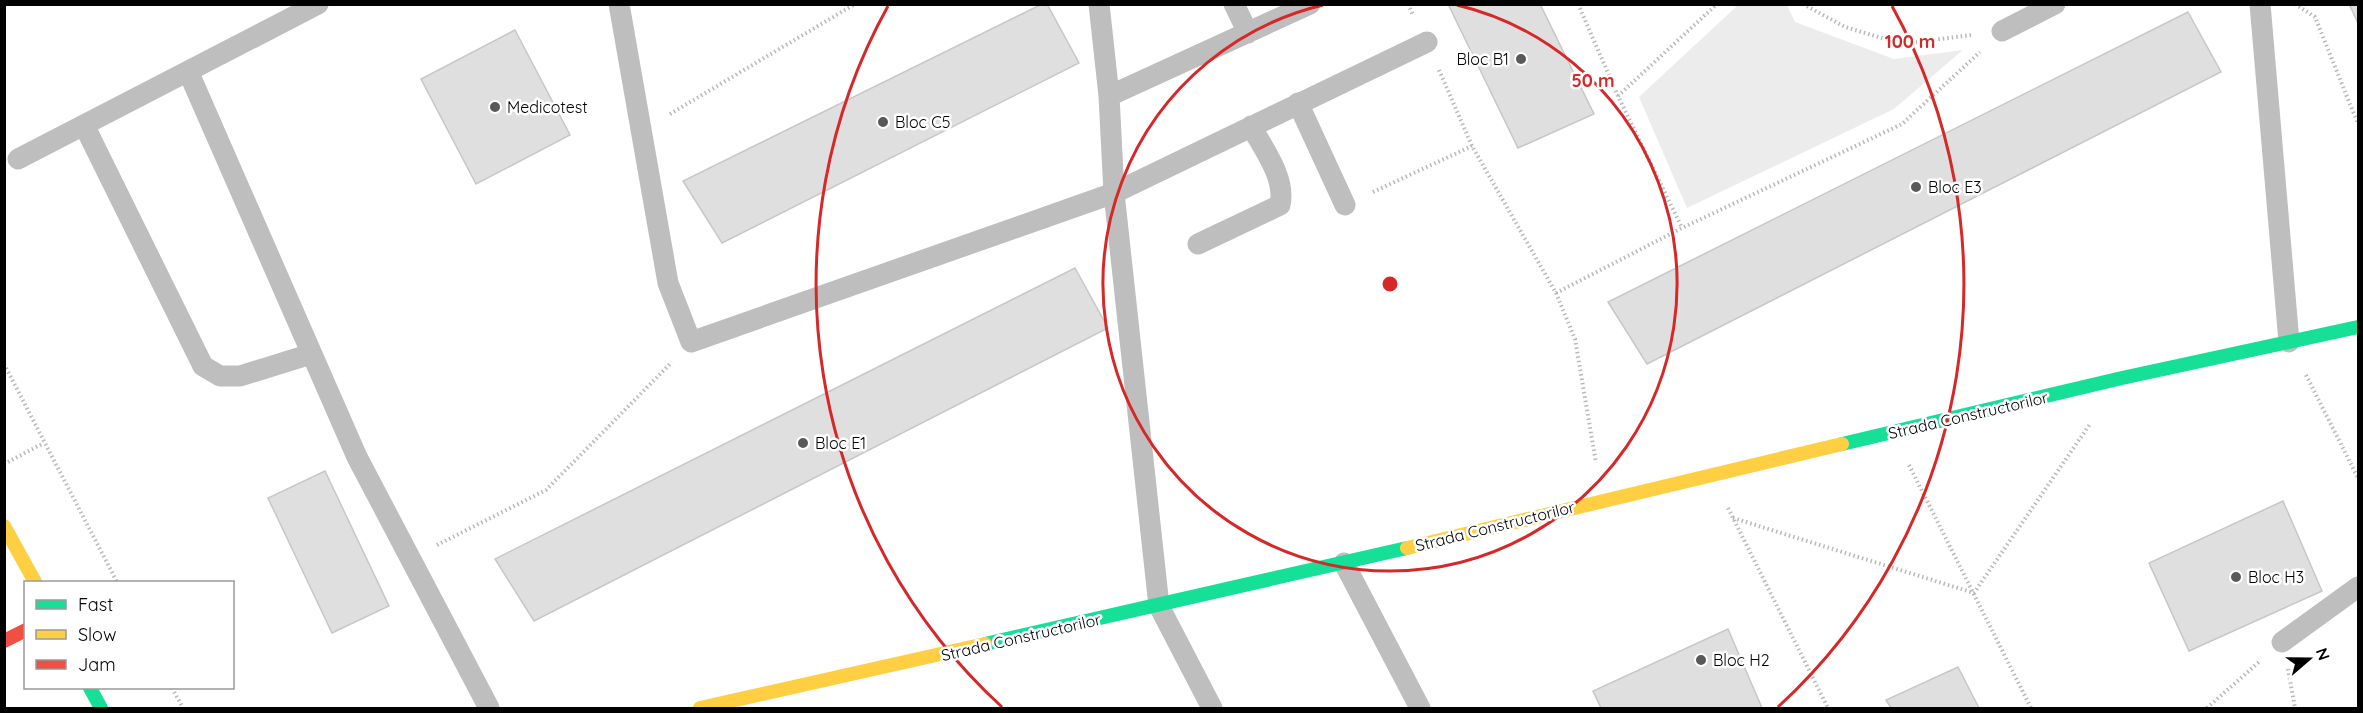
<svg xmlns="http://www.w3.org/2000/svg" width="2363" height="713" font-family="Quicksand,sans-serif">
  <rect width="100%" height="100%" fill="#fff"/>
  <path fill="#ececec" d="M1738 5H1787L1795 22 1894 59 1963 50 1894 109 1687 208 1639 97Z"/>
  <path fill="#dfdfdf" stroke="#c7c7c7" stroke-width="1.5" d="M1042 4H1047L1079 63 722 243 683 181Z
    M1448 4H1540L1594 114 1518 148Z
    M2349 4H2358V23Z
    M2188 12 2221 72 1647 364 1608 302Z
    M515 30 570 135 476 184 421 79Z
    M1075 268 1108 328 534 621 495 559Z
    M325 471 389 606 332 633 268 498Z
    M2283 501 2322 591 2189 651 2149 563Z
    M1728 629 1762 708H1601L1593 691Z
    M1958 667 1979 708H1891L1886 700Z"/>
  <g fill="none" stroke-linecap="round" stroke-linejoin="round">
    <path stroke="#b9b9b9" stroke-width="4" stroke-dasharray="1.5 3" stroke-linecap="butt" d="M1408 4 1413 15
      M1578 4 1618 96 1682 228
      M1803 4 1845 27 1902 44 1972 35
      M2295 4 2315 17 2358 124
      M1439 70 1472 146 1556 293 1575 339 1596 463
      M1618 96 1717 4
      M670 114 855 4
      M1373 192 1472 146
      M1556 293 1682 228 1902 124 1980 52
      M4 364 117 582
      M2306 375 2358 478
      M4 464 44 443
      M1909 465 2031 708
      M1728 508 1828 708
      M1733 518 1974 593 2090 424
      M437 545 546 490 672 362
      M2288 669 2295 708
      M172 688 183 708
      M2207 708 2259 662"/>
    <path stroke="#bebebe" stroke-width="21" d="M619 4 668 283 691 342 1114 193 1427 42
      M1099 4 1109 96 1114 193 1159 606 1212 708
      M1234 4 1248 33
      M2260 4 2289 342
      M2002 31 2055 4
      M188 71 357 457 489 708
      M1109 96 1310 4
      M1298 103 1345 205
      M84 125 203 366 220 376H240L311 354
      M18 159 318 4
      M1198 244 1280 205C1286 178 1264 150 1251 126
      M1344 563 1420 708
      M2282 642 2358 587"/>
    <path stroke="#16e098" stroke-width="14" d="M1842 444 2122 378 2358 327
      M985 644 1407 548
      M90 688 101 708"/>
    <path stroke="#ffcf43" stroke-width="14" d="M4 526 35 582
      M1407 548 1842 444
      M700 708 985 644"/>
    <path stroke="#f24e42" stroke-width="14" d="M4 641 26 630"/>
  </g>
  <g fill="none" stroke="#d62828" stroke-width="3">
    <path d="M1457 5A287 287 0 1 1 1323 5"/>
    <path d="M1002 707A574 574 0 0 1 888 6M1892 6A574 574 0 0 1 1778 707"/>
  </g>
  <g fill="#595959" stroke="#fff" stroke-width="2">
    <circle cx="1521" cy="59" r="6"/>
    <circle cx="495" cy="107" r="6"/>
    <circle cx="883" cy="122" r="6"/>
    <circle cx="1916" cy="187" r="6"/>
    <circle cx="803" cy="443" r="6"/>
    <circle cx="2236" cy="577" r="6"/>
    <circle cx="1701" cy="660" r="6"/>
  </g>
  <g text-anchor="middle" stroke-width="5" stroke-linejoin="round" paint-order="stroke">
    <g font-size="16" fill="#000" stroke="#fff" text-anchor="start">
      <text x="1509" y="65" text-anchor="end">Bloc B1</text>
      <text x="507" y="113">Medicotest</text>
      <text x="895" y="128">Bloc C5</text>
      <text x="1928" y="193">Bloc E3</text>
      <text x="815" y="449">Bloc E1</text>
      <text x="2248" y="583">Bloc H3</text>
      <text x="1713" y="666">Bloc H2</text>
    </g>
    <g font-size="16" fill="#000" stroke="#fff">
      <text transform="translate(1968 415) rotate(-13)" y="6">Strada Constructorilor</text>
      <text transform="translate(1495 526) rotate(-14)" y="6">Strada Constructorilor</text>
      <text transform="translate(1021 637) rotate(-13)" y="6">Strada Constructorilor</text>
    </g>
  </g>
  <circle cx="1390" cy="284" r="9" fill="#d62828" stroke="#fff" stroke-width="3"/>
  <g font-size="18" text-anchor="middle" font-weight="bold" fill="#d62828" stroke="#fff" stroke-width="5" stroke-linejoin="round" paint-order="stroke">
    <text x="1910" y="48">100 m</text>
    <text x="1593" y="87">50 m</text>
  </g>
  <rect width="2363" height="713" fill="none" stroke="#000000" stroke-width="12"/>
  <rect x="24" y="581" width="210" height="108" fill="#ffffff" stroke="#999999" stroke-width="1.5"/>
  <rect x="36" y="600" width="30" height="9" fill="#16e098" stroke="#999999" stroke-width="1.5"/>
  <text x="78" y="611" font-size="18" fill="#000000">Fast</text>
  <rect x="36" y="630" width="30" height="9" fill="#ffcf43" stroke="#999999" stroke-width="1.5"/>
  <text x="78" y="641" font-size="18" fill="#000000">Slow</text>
  <rect x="36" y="660" width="30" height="9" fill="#f24e42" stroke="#999999" stroke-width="1.5"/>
  <text x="78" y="671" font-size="18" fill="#000000">Jam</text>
  <g transform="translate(2309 659) rotate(70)" stroke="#ffffff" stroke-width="4.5" paint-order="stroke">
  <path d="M0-4.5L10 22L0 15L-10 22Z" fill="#000000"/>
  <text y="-9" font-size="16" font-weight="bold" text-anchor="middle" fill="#000000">N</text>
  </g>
</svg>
